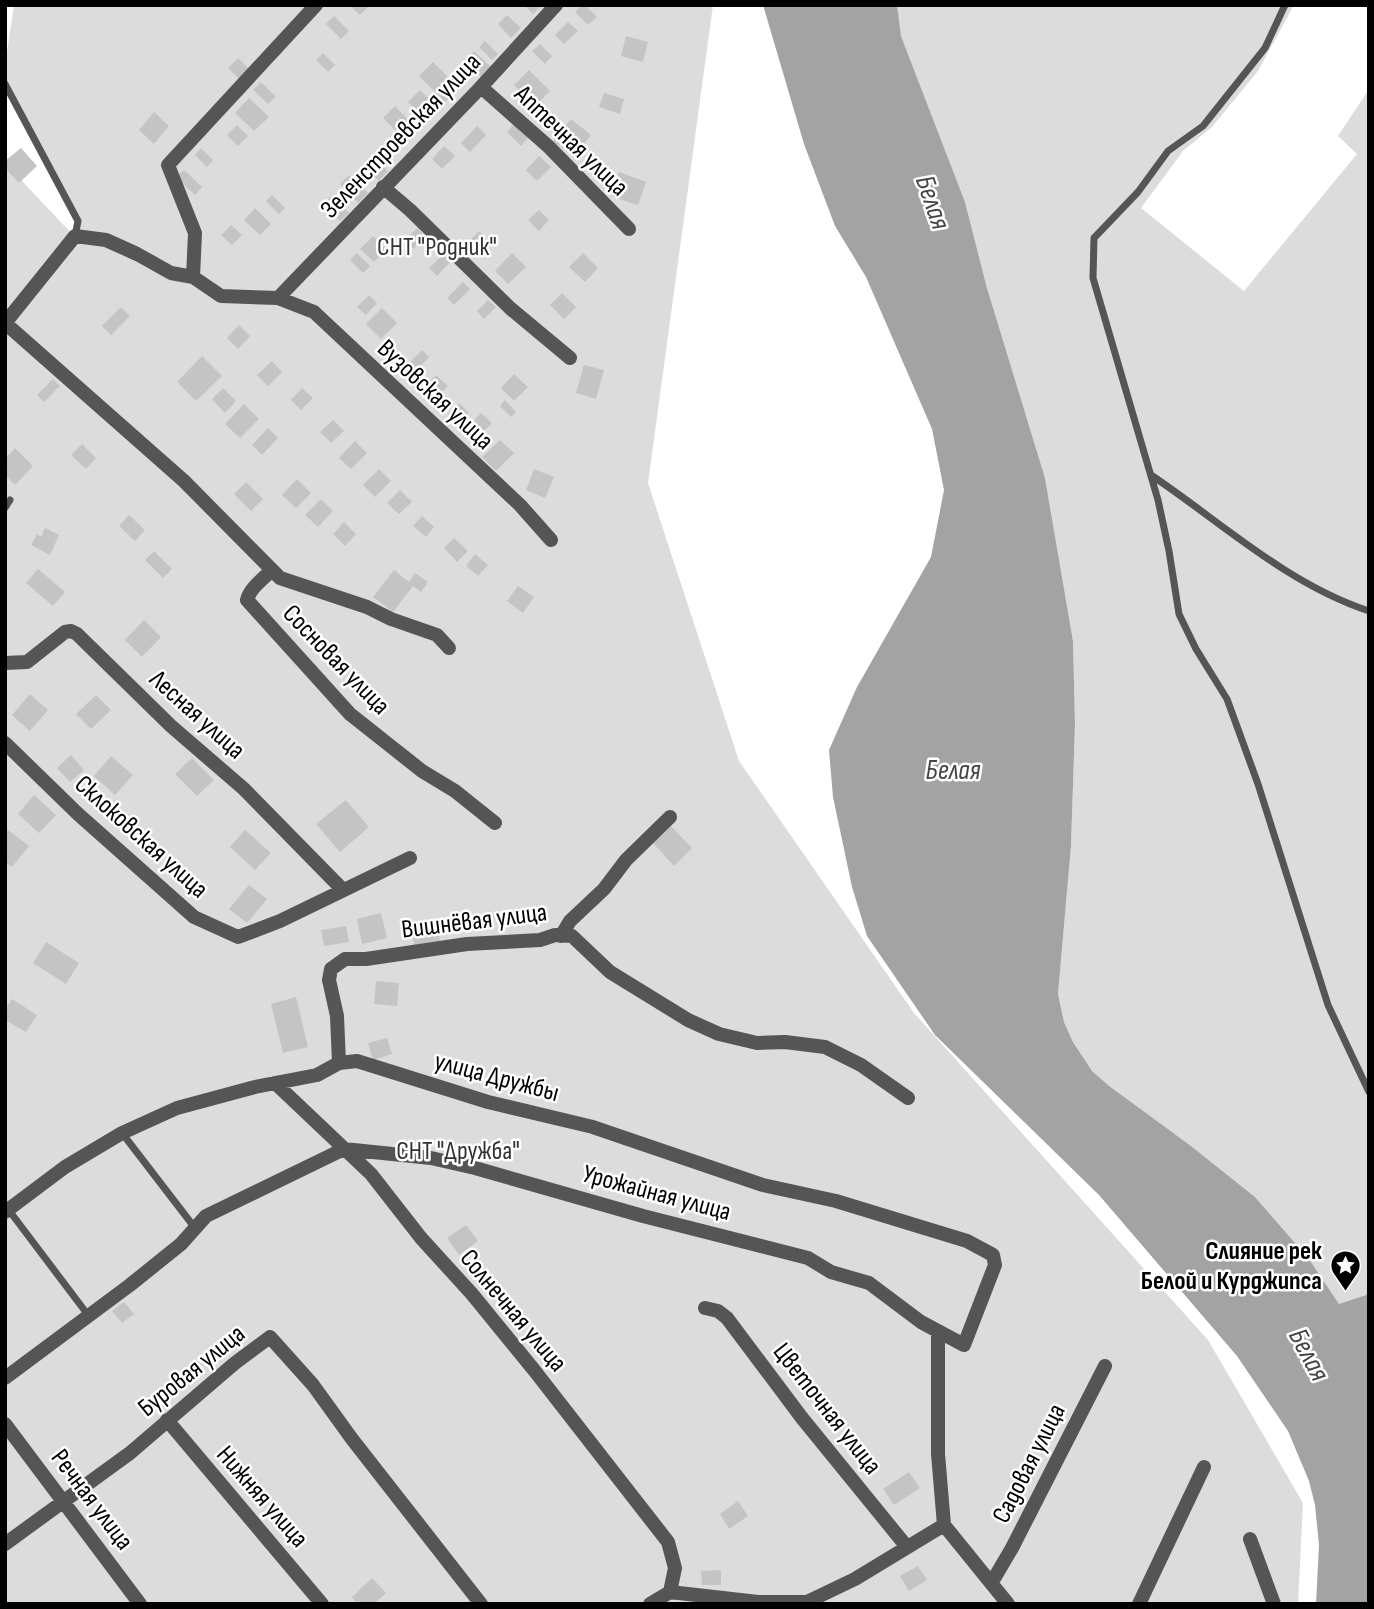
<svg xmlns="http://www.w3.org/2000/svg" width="1374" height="1609" font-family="'Sofia Sans Condensed',sans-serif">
  <rect width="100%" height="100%" fill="#fff"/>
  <path fill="#dcdcdc" d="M14 5H713L648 483 739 761 914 1013 1208 1340 1303 1503 1298 1604H5V163L74 236 77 221 5 84V65Z
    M897 5H1294L1258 71 1212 127 1183 151 1141 208 1244 291 1357 154 1338 136 1369 89V1292L1367 1295 1339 1304 1309 1259 1255 1197 1191 1146 1109 1087 1092 1071 1073 1042 1064 1022 1058 994 1071 846 1075 724 1073 641 1045 478 987 288 965 202 901 36Z"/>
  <path fill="#a3a3a3" d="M763 5H897L901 36 965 202 987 288 1045 478 1073 641 1075 724 1071 846 1058 994 1064 1022 1073 1042 1092 1071 1109 1086 1191 1146 1255 1197 1309 1259 1339 1304 1366 1295 1369 1292V1604H1316L1319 1545 1315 1505 1309 1481 1288 1431 1237 1356 1099 1195 935 1035 867 936 852 887 833 797 829 750 857 687 931 557 944 490 932 429 866 277 835 226 804 144Z"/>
  <path fill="#c4c4c4" d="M349 5H366L368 7 360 15Z
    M524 5H542L533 14Z
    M582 5H585L597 17 588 25 575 12Z
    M507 15 521 28 511 38 498 24Z
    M334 16 349 31 341 39 326 24Z
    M568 22 578 31 564 44 555 35Z
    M626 36 648 42 643 62 621 56Z
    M485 41 498 54 492 60 479 47Z
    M540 44 552 56 545 64 532 51Z
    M474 51 491 67 481 77 464 60Z
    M323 53 335 65 328 72 316 60Z
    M238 58 249 69 239 79 228 68Z
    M433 62 459 88 445 102 419 76Z
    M529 70 550 91 535 106 514 85Z
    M261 82 276 97 268 104 253 90Z
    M420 90 439 108 427 120 408 102Z
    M604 93 624 99 620 114 599 107Z
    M249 98 269 117 254 131 235 113Z
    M395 106 409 121 398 133 383 118Z
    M154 112 169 126 154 144 139 130Z
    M571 119 591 135 574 157 553 141Z
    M514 124 528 138 521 146 507 132Z
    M237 125 248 136 238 146 227 135Z
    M477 126 486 135 470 152 461 143Z
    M444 146 455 156 442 169 432 159Z
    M21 148 37 166 19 183 5 168V161Z
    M201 148 213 160 207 167 195 155Z
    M539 156 551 167 537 181 526 170Z
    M375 159 388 171 379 181 366 168Z
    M184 170 202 187 195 195 176 177Z
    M619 172 646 182 638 205 611 196Z
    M349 175 368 193 358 203 340 184Z
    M272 195 285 208 279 214 266 201Z
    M331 196 349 213 340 221 323 204Z
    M255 208 271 224 260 235 244 220Z
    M539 210 549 220 539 231 528 220Z
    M231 225 242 235 232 245 221 235Z
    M417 228 425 236 413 249 404 241Z
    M479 231 492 244 483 253 470 240Z
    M373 236 386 249 374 262 360 249Z
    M357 253 370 266 363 273 350 260Z
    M512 253 526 267 508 284 495 271Z
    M583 253 598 268 585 282 569 267Z
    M444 254 451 261 437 276 429 268Z
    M463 282 470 289 454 305 447 298Z
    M562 293 576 307 564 319 550 305Z
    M369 295 377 303 366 315 357 307Z
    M488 300 496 307 484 319 477 311Z
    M121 307 130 316 111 335 102 326Z
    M382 308 397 323 381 339 366 324Z
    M239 325 250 336 238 349 227 338Z
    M422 350 429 357 415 372 408 364Z
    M202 356 222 376 196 401 177 382Z
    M272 361 282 372 268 386 257 375Z
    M584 365 604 370 596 399 576 393Z
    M514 374 528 387 514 401 501 388Z
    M436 375 448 386 431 403 420 392Z
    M53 379 60 386 44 402 37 395Z
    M223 388 236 401 225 413 212 399Z
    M302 388 313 398 301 410 291 400Z
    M505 400 516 412 511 417 500 406Z
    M459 403 469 413 459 424 448 414Z
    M244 404 259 419 240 438 225 424Z
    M481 413 492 423 473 442 463 432Z
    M333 420 344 431 331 443 320 432Z
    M268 428 278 438 262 455 252 445Z
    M500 440 514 453 496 471 482 457Z
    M355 441 367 453 351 469 339 458Z
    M82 444 96 458 86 469 71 455Z
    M15 448 33 466 15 485 5 475V459Z
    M379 469 391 481 375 497 363 485Z
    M534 469 554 477 545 498 526 490Z
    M297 479 311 493 296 508 282 495Z
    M246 482 263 499 251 511 234 494Z
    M400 490 412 502 399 514 387 503Z
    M321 499 333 511 318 527 305 515Z
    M129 515 145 530 135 541 119 526Z
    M422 516 434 527 426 537 413 526Z
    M344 522 356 534 345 546 333 534Z
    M45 528 59 535 50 555 31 545 37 534 41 537Z
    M454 538 468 551 457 562 444 548Z
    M154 551 172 569 163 578 145 560Z
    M475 554 488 565 478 576 466 566Z
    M38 569 65 592 53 606 26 583Z
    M394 570 409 582 415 573 428 582 421 592 413 586 393 612 373 597Z
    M518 586 534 597 523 613 507 601Z
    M144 620 161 637 142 657 125 640Z
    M30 694 48 710 30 731 12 715Z
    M96 695 111 710 91 729 76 714Z
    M71 755 84 770 70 782 57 768Z
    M111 756 133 775 115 795 94 776Z
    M192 758 214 780 197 796 175 774Z
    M34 795 56 815 39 833 18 814Z
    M346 800 369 827 340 852 316 824Z
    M671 826 692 848 674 866 653 843Z
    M8 830 29 846 12 867 5 862V833Z
    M245 830 271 853 255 870 230 847Z
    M249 885 267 899 247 923 229 909Z
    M381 913 387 938 362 944 357 919Z
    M437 920 440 941 414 945 411 924Z
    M346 926 349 942 324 946 321 930Z
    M46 942 79 963 66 984 33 963Z
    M376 981 399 983 397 1006 374 1004Z
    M296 997 308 1047 283 1053 271 1004Z
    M12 999 37 1015 26 1032 5 1020V1009Z
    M387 1038 392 1054 373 1060 368 1043Z
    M466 1225 478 1241 459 1255 447 1238Z
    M124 1302 134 1314 122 1323 112 1311Z
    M909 1472 920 1488 894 1505 883 1489Z
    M738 1501 748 1516 729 1529 720 1514Z
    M918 1566 927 1580 909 1591 900 1576Z
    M721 1570V1585H702L701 1571Z
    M372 1578 386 1593 374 1604H357L352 1597Z"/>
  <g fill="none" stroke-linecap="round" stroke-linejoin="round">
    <path stroke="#555" stroke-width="7" d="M1285 5 1265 48 1203 126 1168 151 1138 192 1094 238 1093 278 1158 500 1169 551 1179 614 1196 649 1227 699 1258 784 1328 1005 1369 1092
      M5 84 78 221 75 236
      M1151 475C1221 522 1287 584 1369 611
      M5 508 10 500
      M122 1133 195 1228
      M8 1209 88 1315"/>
    <path stroke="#555" stroke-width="14" d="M316 5 168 165 195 233 193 277 221 296 278 298 314 312 520 505 551 540
      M481 87 549 147 629 229
      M383 187 410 210 511 309 570 358
      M278 298 481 87 556 5
      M5 323 184 481 280 578 367 607 391 619 437 635 449 648
      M5 323 75 236 106 240 137 254 171 273 193 277
      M272 570C263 579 250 588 247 600L350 714 422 771 455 791 495 823
      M5 663 27 662 65 632 71 631 77 634 171 726 244 789 343 890
      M5 743 78 814 194 917 238 937 280 921 410 858
      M561 936 570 921 604 889 626 860 670 817
      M339 1063 337 1016 329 980 331 969 345 959H366L467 944 540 940 555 935 572 936 610 972 688 1020 719 1034 757 1043 785 1042 825 1047 861 1065 908 1098
      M275 1083 371 1174 421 1238 472 1294 534 1370 668 1542 675 1568 670 1592
      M5 1212 65 1167 122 1133 177 1108 255 1087 317 1075 339 1063 357 1061 488 1102 593 1127 763 1185 836 1201 967 1241 993 1255 995 1265 964 1345 921 1322 869 1283 831 1272 808 1258 643 1216 475 1168 431 1158 344 1149 206 1216 181 1244 130 1285 5 1378
      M705 1308 718 1311 727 1318 802 1418 907 1547
      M938 1332V1454L944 1525 1008 1604
      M167 1420 322 1604
      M5 1424 140 1604
      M1250 1539 1274 1604
      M5 1544 130 1453 235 1363 270 1337 313 1385 352 1439 481 1604
      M992 1582 1012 1548 1105 1366
      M650 1604 670 1592 758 1602H807L855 1579 944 1525
      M1139 1604 1204 1467"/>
  </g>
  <defs>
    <symbol id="sight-pin" viewBox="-11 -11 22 30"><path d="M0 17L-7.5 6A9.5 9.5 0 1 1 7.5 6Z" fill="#000" stroke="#fff"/><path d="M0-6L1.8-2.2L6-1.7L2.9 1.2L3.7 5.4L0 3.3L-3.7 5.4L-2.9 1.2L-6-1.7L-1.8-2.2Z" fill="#fff"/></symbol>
  </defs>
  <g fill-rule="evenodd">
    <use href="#sight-pin" x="1328" y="1248" width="35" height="47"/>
  </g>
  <g text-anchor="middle" stroke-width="5" stroke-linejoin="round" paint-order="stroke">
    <g font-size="26" fill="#000" stroke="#fff">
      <text transform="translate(400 135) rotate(-46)" y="9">Зеленстроевская улица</text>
      <text transform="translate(572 140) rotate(44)" y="9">Аптечная улица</text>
      <text transform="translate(436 394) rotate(43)" y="9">Вузовская улица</text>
      <text transform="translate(337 659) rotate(46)" y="9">Сосновая улица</text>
      <text transform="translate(198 714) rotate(42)" y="9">Лесная улица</text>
      <text transform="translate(142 836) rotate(42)" y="9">Склоковская улица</text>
      <text transform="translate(474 920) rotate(-7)" y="9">Вишнёвая улица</text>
      <text transform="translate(497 1076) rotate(15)" y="9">улица Дружбы</text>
      <text transform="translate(657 1192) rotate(15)" y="9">Урожайная улица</text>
      <text transform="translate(514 1310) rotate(50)" y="9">Солнечная улица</text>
      <text transform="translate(191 1370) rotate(-39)" y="9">Буровая улица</text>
      <text transform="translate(828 1408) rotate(52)" y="9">Цветочная улица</text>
      <text transform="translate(1028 1463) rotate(-63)" y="9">Садовая улица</text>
      <text transform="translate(263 1496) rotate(49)" y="9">Нижняя улица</text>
      <text transform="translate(93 1499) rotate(53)" y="9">Речная улица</text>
    </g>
    <g font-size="26" fill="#333" stroke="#fff">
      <text x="437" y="255">СНТ "Родник"</text>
      <text x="458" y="1159">СНТ "Дружба"</text>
    </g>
    <g font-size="26" font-weight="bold" fill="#000" stroke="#fff" text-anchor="end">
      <text x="1322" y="1259">Слияние рек<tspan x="1322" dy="30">Белой и Курджипса</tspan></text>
    </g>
    <g font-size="28" font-style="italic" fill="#444" stroke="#fff">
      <text transform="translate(934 202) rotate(71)" y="10">Белая</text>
      <text x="953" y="779">Белая</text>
      <text transform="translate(1310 1354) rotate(62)" y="10">Белая</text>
    </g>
  </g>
  <rect width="1374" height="1609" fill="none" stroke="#000000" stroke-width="14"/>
</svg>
